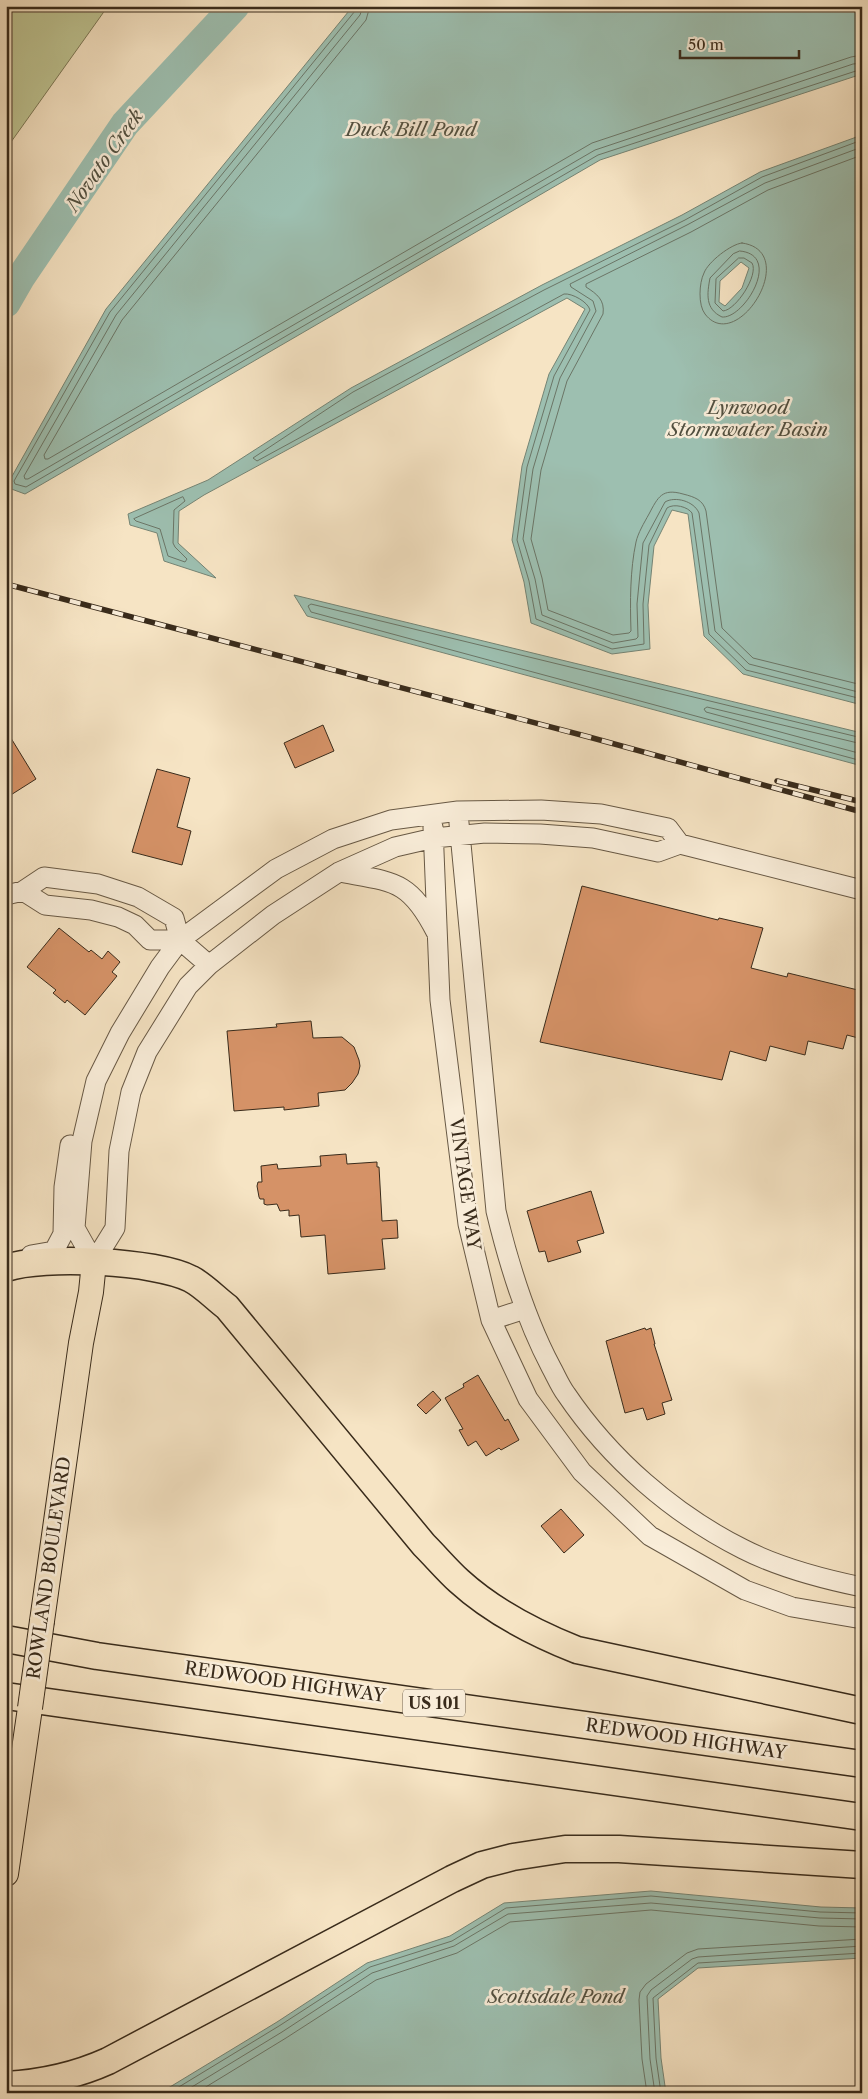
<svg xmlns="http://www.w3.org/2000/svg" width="868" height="2099" font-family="'Libre Caslon Text',serif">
  <rect width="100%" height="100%" fill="#f6e4c4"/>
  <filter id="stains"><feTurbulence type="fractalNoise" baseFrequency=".004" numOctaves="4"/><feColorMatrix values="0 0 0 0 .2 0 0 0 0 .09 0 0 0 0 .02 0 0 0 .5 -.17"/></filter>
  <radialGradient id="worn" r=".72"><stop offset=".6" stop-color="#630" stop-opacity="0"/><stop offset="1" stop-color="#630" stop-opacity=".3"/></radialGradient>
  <path fill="#bec492" stroke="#7c7856" d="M6 6H108L6 149Z"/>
  <path fill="#9dbfb0" stroke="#758474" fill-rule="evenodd" d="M353 6H862V74L600 160 25 494 6 487 106 309Z
    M862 135V705L743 674 704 636 688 514 672 510 654 546 648 605 650 649 612 654 531 623 524 582 512 540 522 466 549 374 585 309 567 298 204 495 179 511 178 543 216 578 164 561 157 533 130 525 128 514 208 480 351 388 542 285 682 215 760 172ZM741 262 749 268 742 288 725 306 719 302 720 281Z
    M294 595 862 733V766L307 616Z
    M651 1891 821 1907 862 1908V1958L698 1968 658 1999 661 2058 666 2093H160L277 2022 367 1963 450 1936 504 1903Z"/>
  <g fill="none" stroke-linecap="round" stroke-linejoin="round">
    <path stroke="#6b7566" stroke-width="1" d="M357 6 355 11 110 312 14 481 15 484 26 487 598 155 862 69
      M363 6 360 15 116 315 24 476 25 479H28L595 150 853 64 862 63
      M370 6 366 20 122 320 44 455 45 459H48L592 143 851 57 862 55
      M862 140 762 177 685 220 544 290 353 392 253 458 257 461 564 294C572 293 588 302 590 310L554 376 527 467 517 540 529 581 536 619 612 649 644 644 643 604 649 545 667 508C674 503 688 507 692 513L709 634 746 670 862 699
      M862 147 765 183 687 225 570 284 571 287 593 301 596 311 560 378 533 469 523 539 535 579 542 615 613 643 636 639 638 637 637 604 643 543 665 502C675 496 694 501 699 513L715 631 749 664 862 693
      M862 155 768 190 691 232 586 284V287C597 294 605 300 603 314L567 381 541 470 531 539 542 578 548 610 613 635 629 633 631 631C630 602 630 570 636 542 638 533 644 523 649 514 658 497 662 488 683 494 695 497 703 500 706 511L722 628 753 658 862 685
      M742 243C802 251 737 356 705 314 698 305 699 283 704 273 708 262 731 244 742 243Z
      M740 251C783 255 744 319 722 317 705 309 707 294 710 278L733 254Z
      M739 258H744L752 263C759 275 736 310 723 311L715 303 716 279Z
      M183 497 185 501 174 510 173 543 175 547 187 559 185 562 168 556 160 529 136 521 134 519Z
      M862 738 311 604 308 606 311 612 862 761
      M862 744 707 707 704 709 706 712 862 754
      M169 2093 279 2026 370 1967 452 1941 506 1908 651 1896 820 1912 862 1913
      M182 2093 282 2032 372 1973 454 1946 508 1914 651 1903 820 1918 862 1919
      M196 2093 286 2038 376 1980 457 1953 510 1922 651 1910 819 1926 862 1927
      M647 2093 642 2059 639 2000 640 1992 646 1984 687 1953 698 1949 862 1939
      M655 2093 650 2059 647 1996 651 1990 692 1959 698 1957 862 1946
      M661 2093 656 2058 653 1998 698 1963 862 1953"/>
    <path stroke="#9dbfb0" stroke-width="29" d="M6 303 21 277 125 124 235 6"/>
  </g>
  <path fill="#d59267" stroke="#392b1b" d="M323 725 334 751 295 768 284 743Z
    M6 730 36 779 6 798Z
    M157 769 190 778 177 827 191 831 182 865 132 852Z
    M582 886 718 920 719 918 763 928 751 968 787 977 788 973 862 991V1039L847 1035 843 1049 808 1041 805 1055 770 1046 766 1061 730 1051 722 1080 540 1042Z
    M59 928 89 952 91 950 102 959 108 951 120 962 112 972 117 976 85 1015 67 1000 65 1003 53 993 56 990 27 967Z
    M311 1021 313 1038 342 1037 354 1047 359 1060 360 1066 358 1074 352 1083 345 1090 318 1093 319 1106 284 1110V1107L234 1111 227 1031 277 1027 276 1024Z
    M346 1154 347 1164 377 1162V1167H379L382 1221 397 1220 398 1238 382 1239 385 1269 328 1274 325 1235 301 1237 299 1215 289 1216V1210L280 1211 277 1204 267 1205 264 1204V1199H260L259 1197 257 1186 258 1182H262L261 1166 277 1164 278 1169 321 1166 320 1156Z
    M591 1191 604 1233 577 1241 581 1252 548 1262 545 1251 539 1252 527 1211Z
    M645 1328 646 1330 651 1328 655 1344H654L672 1400 662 1403 665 1414 647 1420 643 1408 625 1413 606 1341Z
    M478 1375 505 1421 508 1419 519 1440 501 1450 499 1448 486 1456 476 1441 468 1446 459 1430 463 1429 445 1398 464 1387 463 1384Z
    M433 1391 441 1400 426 1414 417 1405Z
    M561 1509 584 1535 564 1553 541 1526Z"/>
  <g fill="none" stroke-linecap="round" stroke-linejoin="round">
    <defs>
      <path id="minor" d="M459 823 496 1211C509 1265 525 1318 551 1367 556 1376 560 1386 566 1394 610 1459 673 1514 743 1549 778 1567 823 1579 862 1587
        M433 827 440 1000 468 1224 491 1320 528 1399 582 1472 650 1536 745 1590 792 1607 862 1619
        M680 844 668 828 601 814 541 810 458 811 391 820 333 839 276 869 180 940 160 967 120 1033 96 1081 82 1141 75 1228 94 1262 115 1228 119 1151 131 1092 147 1052 188 986 209 965 273 915 339 872 395 847 434 838 485 833 540 834 593 838 658 852 680 844 862 890
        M339 872C393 882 409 879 436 932
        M23 891 45 905 91 910 118 917 135 925 150 940H180
        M6 895 23 891 44 877 98 884 138 897 174 918 180 940 209 965
        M31 1255 54 1251 63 1234 64 1187 70 1145
        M491 1320 525 1309"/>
      <path id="major" d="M42 1621 81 1343 91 1292 94 1262
        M6 1874 30 1708"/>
      <path id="highway" d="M6 1268C43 1255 157 1261 191 1279 203 1285 215 1298 227 1307L424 1545C436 1557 447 1570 459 1581 493 1612 534 1633 577 1650L862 1711
        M6 1639 97 1656 862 1764
        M6 1696 862 1817
        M6 2085C40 2083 77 2075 108 2061L452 1879 482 1865 513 1857 565 1849H619L862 1865"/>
    </defs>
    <use href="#minor" stroke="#685945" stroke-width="21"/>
    <use href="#major" stroke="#392b1b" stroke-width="26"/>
    <use href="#highway" stroke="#392b1b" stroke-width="29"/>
    <use href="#minor" stroke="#f9edd9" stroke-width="19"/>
    <use href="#major" stroke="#f6e4c4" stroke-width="24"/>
    <use href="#highway" stroke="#f6e4c4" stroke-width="26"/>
    <defs>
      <path id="rail" d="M6 584 589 737 862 812
        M777 781 862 802"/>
    </defs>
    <use href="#rail" stroke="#392b1b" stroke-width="5.5"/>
    <use href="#rail" stroke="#f9edd9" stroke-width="4" stroke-dasharray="11" stroke-linecap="butt"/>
    <defs>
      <path id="major-bridge" d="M30 1708 42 1621"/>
    </defs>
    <use href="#major-bridge" stroke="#392b1b" stroke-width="26" stroke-linecap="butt"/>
    <use href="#major-bridge" stroke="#f6e4c4" stroke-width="24"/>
  </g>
  <g text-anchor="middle" stroke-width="5" stroke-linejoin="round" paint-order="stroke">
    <rect fill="#f9edd9" stroke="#736554" stroke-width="1" x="403" y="1689.5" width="62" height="27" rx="4"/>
    <g font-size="16" font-weight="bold" fill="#392b1b">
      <text x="434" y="1709">US 101</text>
    </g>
    <g font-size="18" fill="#392b1b" stroke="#f9edd9">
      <text transform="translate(465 1184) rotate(82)" y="6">VINTAGE WAY</text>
      <text transform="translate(49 1568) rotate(-82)" y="6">ROWLAND BOULEVARD</text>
      <text transform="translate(285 1682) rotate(8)" y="6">REDWOOD HIGHWAY</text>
      <text transform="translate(686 1739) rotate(8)" y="6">REDWOOD HIGHWAY</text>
    </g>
    <g font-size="19" font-style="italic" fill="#525040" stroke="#f9edd9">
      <text x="411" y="136">Duck Bill Pond</text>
      <text transform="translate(104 160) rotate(-55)" y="7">Novato Creek</text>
      <text x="748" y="414">Lynwood<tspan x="748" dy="22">Stormwater Basin</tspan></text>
      <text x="556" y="2003">Scottsdale Pond</text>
    </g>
  </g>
  <rect width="868" height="2099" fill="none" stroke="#f6e4c4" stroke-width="25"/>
  <rect x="8" y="8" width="853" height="2084" fill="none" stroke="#392b1b" stroke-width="2.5"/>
  <rect x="12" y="12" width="843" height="2074" fill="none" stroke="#392b1b"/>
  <path d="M680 50v8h119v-8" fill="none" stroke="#392b1b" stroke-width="2.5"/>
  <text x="688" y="50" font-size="15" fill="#392b1b" stroke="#f9edd9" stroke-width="4" paint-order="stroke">50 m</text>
  <rect width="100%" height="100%" filter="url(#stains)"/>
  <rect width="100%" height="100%" fill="url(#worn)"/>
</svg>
